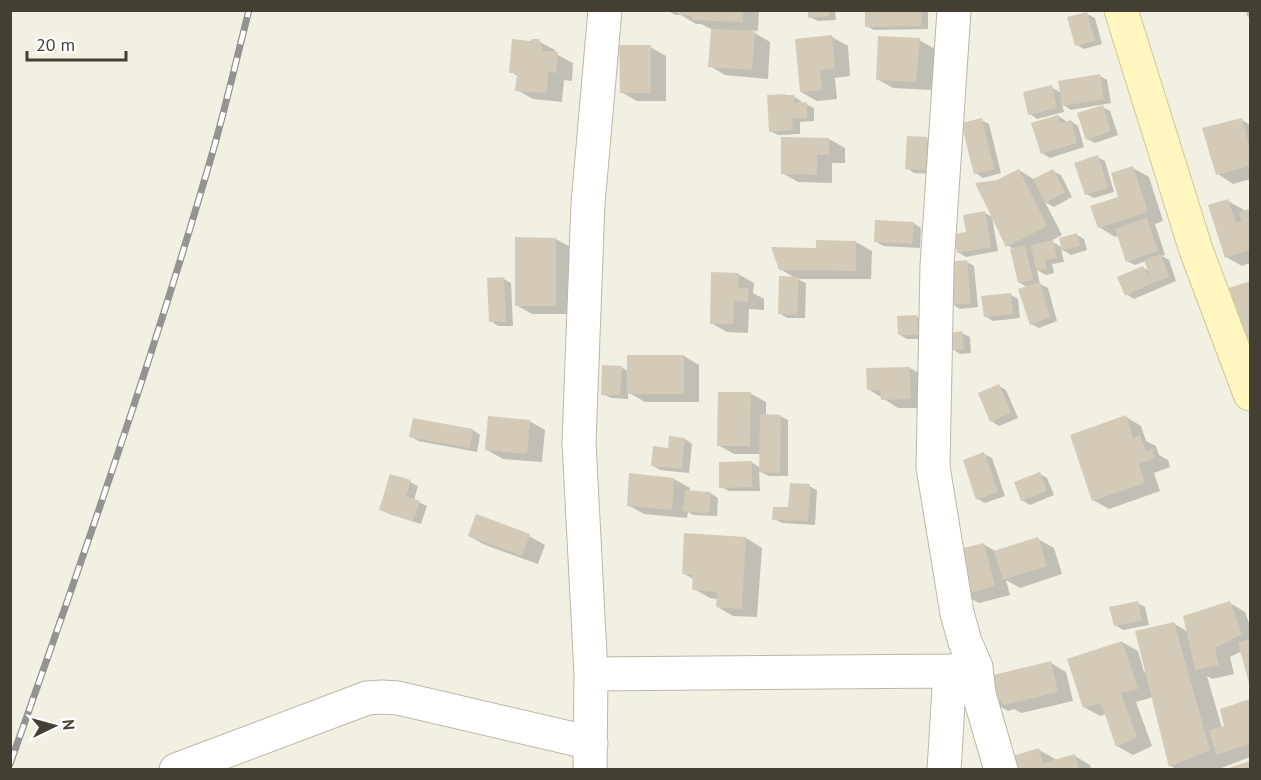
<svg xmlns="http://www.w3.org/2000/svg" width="1261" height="780" font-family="'PT Sans',sans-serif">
  <rect width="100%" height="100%" fill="#f2efe3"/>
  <path fill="#0003" d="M667 10H759L758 31 750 30 770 42 768 79 725 75 710 66 712 29 709 28 701 24H696L681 15H675Z
    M809 10H835L836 20 818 21 810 17Z
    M866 10 928 11V29L874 30 866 26Z
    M1246 10H1250V18L1247 16Z
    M1087 14 1095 18 1102 44 1084 49 1077 45Z
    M832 37 848 46 850 76 835 78 837 99 817 101 801 92Z
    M919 40 935 49 932 90 893 88 877 79Z
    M538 41 555 50 556 54 573 63 572 81 564 80 562 102 533 99 517 90 518 76 511 72 531 43Z
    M650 47 666 56V101H637L621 92Z
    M1100 76 1107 80 1111 103 1071 110 1062 104 1064 112 1037 119 1030 114 1051 87 1061 93Z
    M793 96 801 101V104H806L814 108V121L800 122V134L778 135 770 131Z
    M1102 107 1110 111 1118 135 1095 143 1087 139Z
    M1058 116 1066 121V123L1071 121 1078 126 1084 147 1050 158 1042 153Z
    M981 120 989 124 1001 173 983 178 976 173Z
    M1242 120 1250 125V179L1233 184 1218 174Z
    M782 139H829L845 148V163H832V183L798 182 782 173Z
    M927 139 934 143 933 174 914 173 907 168Z
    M1097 157 1105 161 1114 192 1094 198 1086 194Z
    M1133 168 1149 177 1163 221 1155 224 1165 255 1162 256 1169 260 1176 281 1134 299 1126 294 1142 267 1149 271 1146 261 1135 265 1127 261 1119 235 1115 237 1099 227 1120 198Z
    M1019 170 1035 180 1053 171 1061 175 1072 197 1054 207 1045 202 1062 235 1051 241 1063 248 1077 235 1084 239 1087 250 1071 255 1061 249 1064 262 1052 264 1054 273 1046 275 1037 270 1040 284 1048 288 1057 321 1039 328 1031 324 1028 288 1019 282 1014 249 1007 245 997 181Z
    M1228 201 1244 210 1245 212 1249 211 1250 212V263L1242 266 1226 257Z
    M985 213 992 217 998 251 966 257 958 252 967 233Z
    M913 223 921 228 920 248 883 246 875 241Z
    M556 239 572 248V314H532L516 305Z
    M856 242 872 251 871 279H797L806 283 805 318H787L779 313 797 279 780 269 817 249Z
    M967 262 974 266 978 307 960 309 952 304Z
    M738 274 754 283 753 293 764 299V310L749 309 748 333 727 332 711 323Z
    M504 279 511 283 513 326H498L491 321Z
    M1250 282V340L1247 338 1231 288Z
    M1011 295 1018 299 1020 318 993 321 985 316Z
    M917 317 925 321V339H907L900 335Z
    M962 333 970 337 971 353 960 354 952 349Z
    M684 356 699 365V402H645L628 392V399L611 398 603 394 621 367 629 372Z
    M910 368 926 377V408H898L868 389Z
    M999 386 1006 390 1018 418 999 426 991 421Z
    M750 393 766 402V416H780L788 420V476H769L759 471 760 491H729L721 487 751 462 761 468V454H734L718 445Z
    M1126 417 1141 426 1146 441 1156 446 1159 455 1168 460 1170 467 1154 473 1160 491 1109 509 1093 500Z
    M529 421 545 430 542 462 503 459 487 450Z
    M473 430 480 435 477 452 418 441 410 436Z
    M685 439 692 444 689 473 660 470 652 465 669 449Z
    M984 454 992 458 1005 496 985 503 978 499Z
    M1040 474 1047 478 1054 495 1030 505 1022 500Z
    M674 479 690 488 689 492 710 493 718 498 717 516 693 515 688 512 687 518 644 514 628 505Z
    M410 482 418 486 414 500 427 506 421 524 389 514 381 509Z
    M809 486 817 490 815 525 782 523 774 519 790 509Z
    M469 536H529L545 545 538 564 485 545Z
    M746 538 762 548 757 617 733 616 718 607V599L710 598 694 589 695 580 683 573Z
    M1038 539 1054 548 1062 574 1020 588 1006 580 1010 595 979 603 963 594 983 544 997 552Z
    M1137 603 1145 607 1149 625 1123 630 1115 625Z
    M1230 603 1245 612 1250 626V682L1242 651 1230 657 1234 674 1212 679 1207 676 1222 728 1225 727 1222 710 1250 701V757L1216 770H1177L1171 766 1153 697 1136 702 1152 746 1133 755 1117 746 1106 714 1100 716 1084 707 1122 642 1138 651 1144 672 1147 671 1173 623 1188 632Z
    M1051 663 1066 672 1073 701 1021 713 1014 709 1008 711 992 702Z
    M1039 750 1055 759V761L1075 756 1090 765 1092 770H1013Z"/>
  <path fill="#d3cbb8" d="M675 10H743V22L692 20V16L679 15Z
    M808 10H828L829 16 808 18Z
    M865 10H921V26L865 27Z
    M1087 12 1095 41 1075 46 1067 17Z
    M711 29 755 31 752 70 708 67Z
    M832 35 835 68 820 70 822 90 800 92 795 39Z
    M878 36 920 38 916 82 876 80Z
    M512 39 530 41 532 39H539L543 51 558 52 556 73 548 72 547 93 515 91 517 73H509Z
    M619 45H651V93H620Z
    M1100 74 1104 99 1062 106 1058 81Z
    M1052 85 1057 108 1028 115 1023 92Z
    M785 94V95H794V103L807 102V118L792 119 793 130 769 132 767 95Z
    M1103 105 1111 131 1086 140 1077 113Z
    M1058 115 1060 123 1071 120 1077 143 1041 154 1031 123Z
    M982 118 994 169 974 174 961 123Z
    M1242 118 1250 150V166L1216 175 1202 128Z
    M907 136 927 137 926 170 905 169Z
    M781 137 829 138V155H817V175L781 174Z
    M1098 155 1108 188 1085 195 1074 163Z
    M1133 166 1148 212 1098 228 1090 206 1118 197 1111 173Z
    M1019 169 1047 226 1006 247 975 183 997 180Z
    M1053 169 1065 192 1045 203 1033 179Z
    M1228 199 1236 223 1242 221 1239 212 1249 209 1250 214V250L1225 258 1208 205Z
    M985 211 991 247 957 253 954 234 966 232 963 215Z
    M1147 218 1158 251 1126 262 1115 229Z
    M875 220 914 222 912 244 874 242Z
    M1077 233 1080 246 1062 251 1059 238Z
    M515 237 556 238V306H515Z
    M816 240 856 241V271L779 270 771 247 816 248Z
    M1053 240 1057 258 1045 260 1047 269 1036 271 1031 245Z
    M1025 245 1033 280 1018 283 1010 249Z
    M1161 254 1169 277 1152 283 1144 260Z
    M967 260 971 303 951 305 947 262Z
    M1143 266 1152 283 1125 296 1117 277Z
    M711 272 739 273 738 288H749L748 302 734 301 733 324H710Z
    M779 276 799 277 797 315 778 314Z
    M504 277 506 322H489L487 278Z
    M1250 281V337L1246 339 1229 288Z
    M1040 282 1050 317 1030 325 1018 289Z
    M1011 293 1013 314 984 317 981 296Z
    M917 315 918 335H898L897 316Z
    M962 331 964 349 951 350 949 333Z
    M627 355H684V394H627Z
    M602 365 622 366 620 395H601Z
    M910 367 911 399 881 400 880 390H867L866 368Z
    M999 384 1011 413 990 422 978 393Z
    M718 392H751L750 446H717Z
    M760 414 781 415 780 473 759 472Z
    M1126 415 1133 438 1140 435 1146 451 1152 449 1155 458 1139 464 1145 483 1092 501 1070 435Z
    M488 416 530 420 527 454 485 450Z
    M413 418 473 429 470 448 409 437Z
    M669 436 685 438 682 469 651 466 653 446 668 448Z
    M984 452 998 492 976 500 963 460Z
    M752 461V487L719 488V462Z
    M1040 472 1047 491 1021 501 1014 482Z
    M629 473 674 478 672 510 627 506Z
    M390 474 411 480 406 496 420 501 413 521 379 510Z
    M790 483 810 484 808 521 772 520 773 507H788Z
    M685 490 711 492 709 513 683 511Z
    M476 514 530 534 522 556 468 536Z
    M684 533 746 537 742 609 716 607 717 592 692 590 693 575 682 574Z
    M1038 537 1047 566 1003 580 994 551Z
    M984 543 995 586 962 595 951 551Z
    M1138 601 1142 621 1114 626 1109 607Z
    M1230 601 1242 634 1215 648 1219 665 1195 670 1183 616Z
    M1174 622 1210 750 1169 767 1135 631Z
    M1250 639V682L1249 683 1238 643Z
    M1122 641 1138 689 1121 693 1137 737 1116 747 1101 703 1083 708 1067 659Z
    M1051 661 1058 692 1004 705 1001 700 991 703 985 677Z
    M1250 699V744L1216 755 1209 730 1224 726 1220 709Z
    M1039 748 1043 763 1075 754 1079 770H1011L999 760Z
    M1250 761V770H1226V769Z"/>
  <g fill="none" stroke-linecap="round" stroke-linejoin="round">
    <defs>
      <path id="street" d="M954 10 937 266 933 467 957 613 965 642 976 667 979 694 1001 770
        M591 674 950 671 976 667
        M176 770 367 698 382 697 398 698 591 743
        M590 770 591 674 579 442 588 204 605 10
        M944 770 950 671"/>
      <path id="secondary" d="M1121 10 1196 250 1250 394"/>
    </defs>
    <use href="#street" stroke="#bdb7a6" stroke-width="35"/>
    <use href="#secondary" stroke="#d2c792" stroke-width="35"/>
    <use href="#street" stroke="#fff" stroke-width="33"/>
    <use href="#secondary" stroke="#fff6c0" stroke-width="33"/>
    <defs>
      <path id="rail" d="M10 764C82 561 153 358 213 151 226 105 237 57 249 10"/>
    </defs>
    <use href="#rail" stroke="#939393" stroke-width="7"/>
    <use href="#rail" stroke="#fff" stroke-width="4.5" stroke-dasharray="14" stroke-linecap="butt"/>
  </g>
  <rect width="1261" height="780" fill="none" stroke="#433f33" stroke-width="24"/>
  <g transform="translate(54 726) rotate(85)" stroke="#ffffff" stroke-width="4.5" paint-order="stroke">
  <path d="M0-4.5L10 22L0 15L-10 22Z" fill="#433f33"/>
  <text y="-9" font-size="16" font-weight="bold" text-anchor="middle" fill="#433f33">N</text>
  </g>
  <path d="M27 51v9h99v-9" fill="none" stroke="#433f33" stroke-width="3"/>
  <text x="36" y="51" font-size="18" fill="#433f33" stroke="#ffffff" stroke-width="4.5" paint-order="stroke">20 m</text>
</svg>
